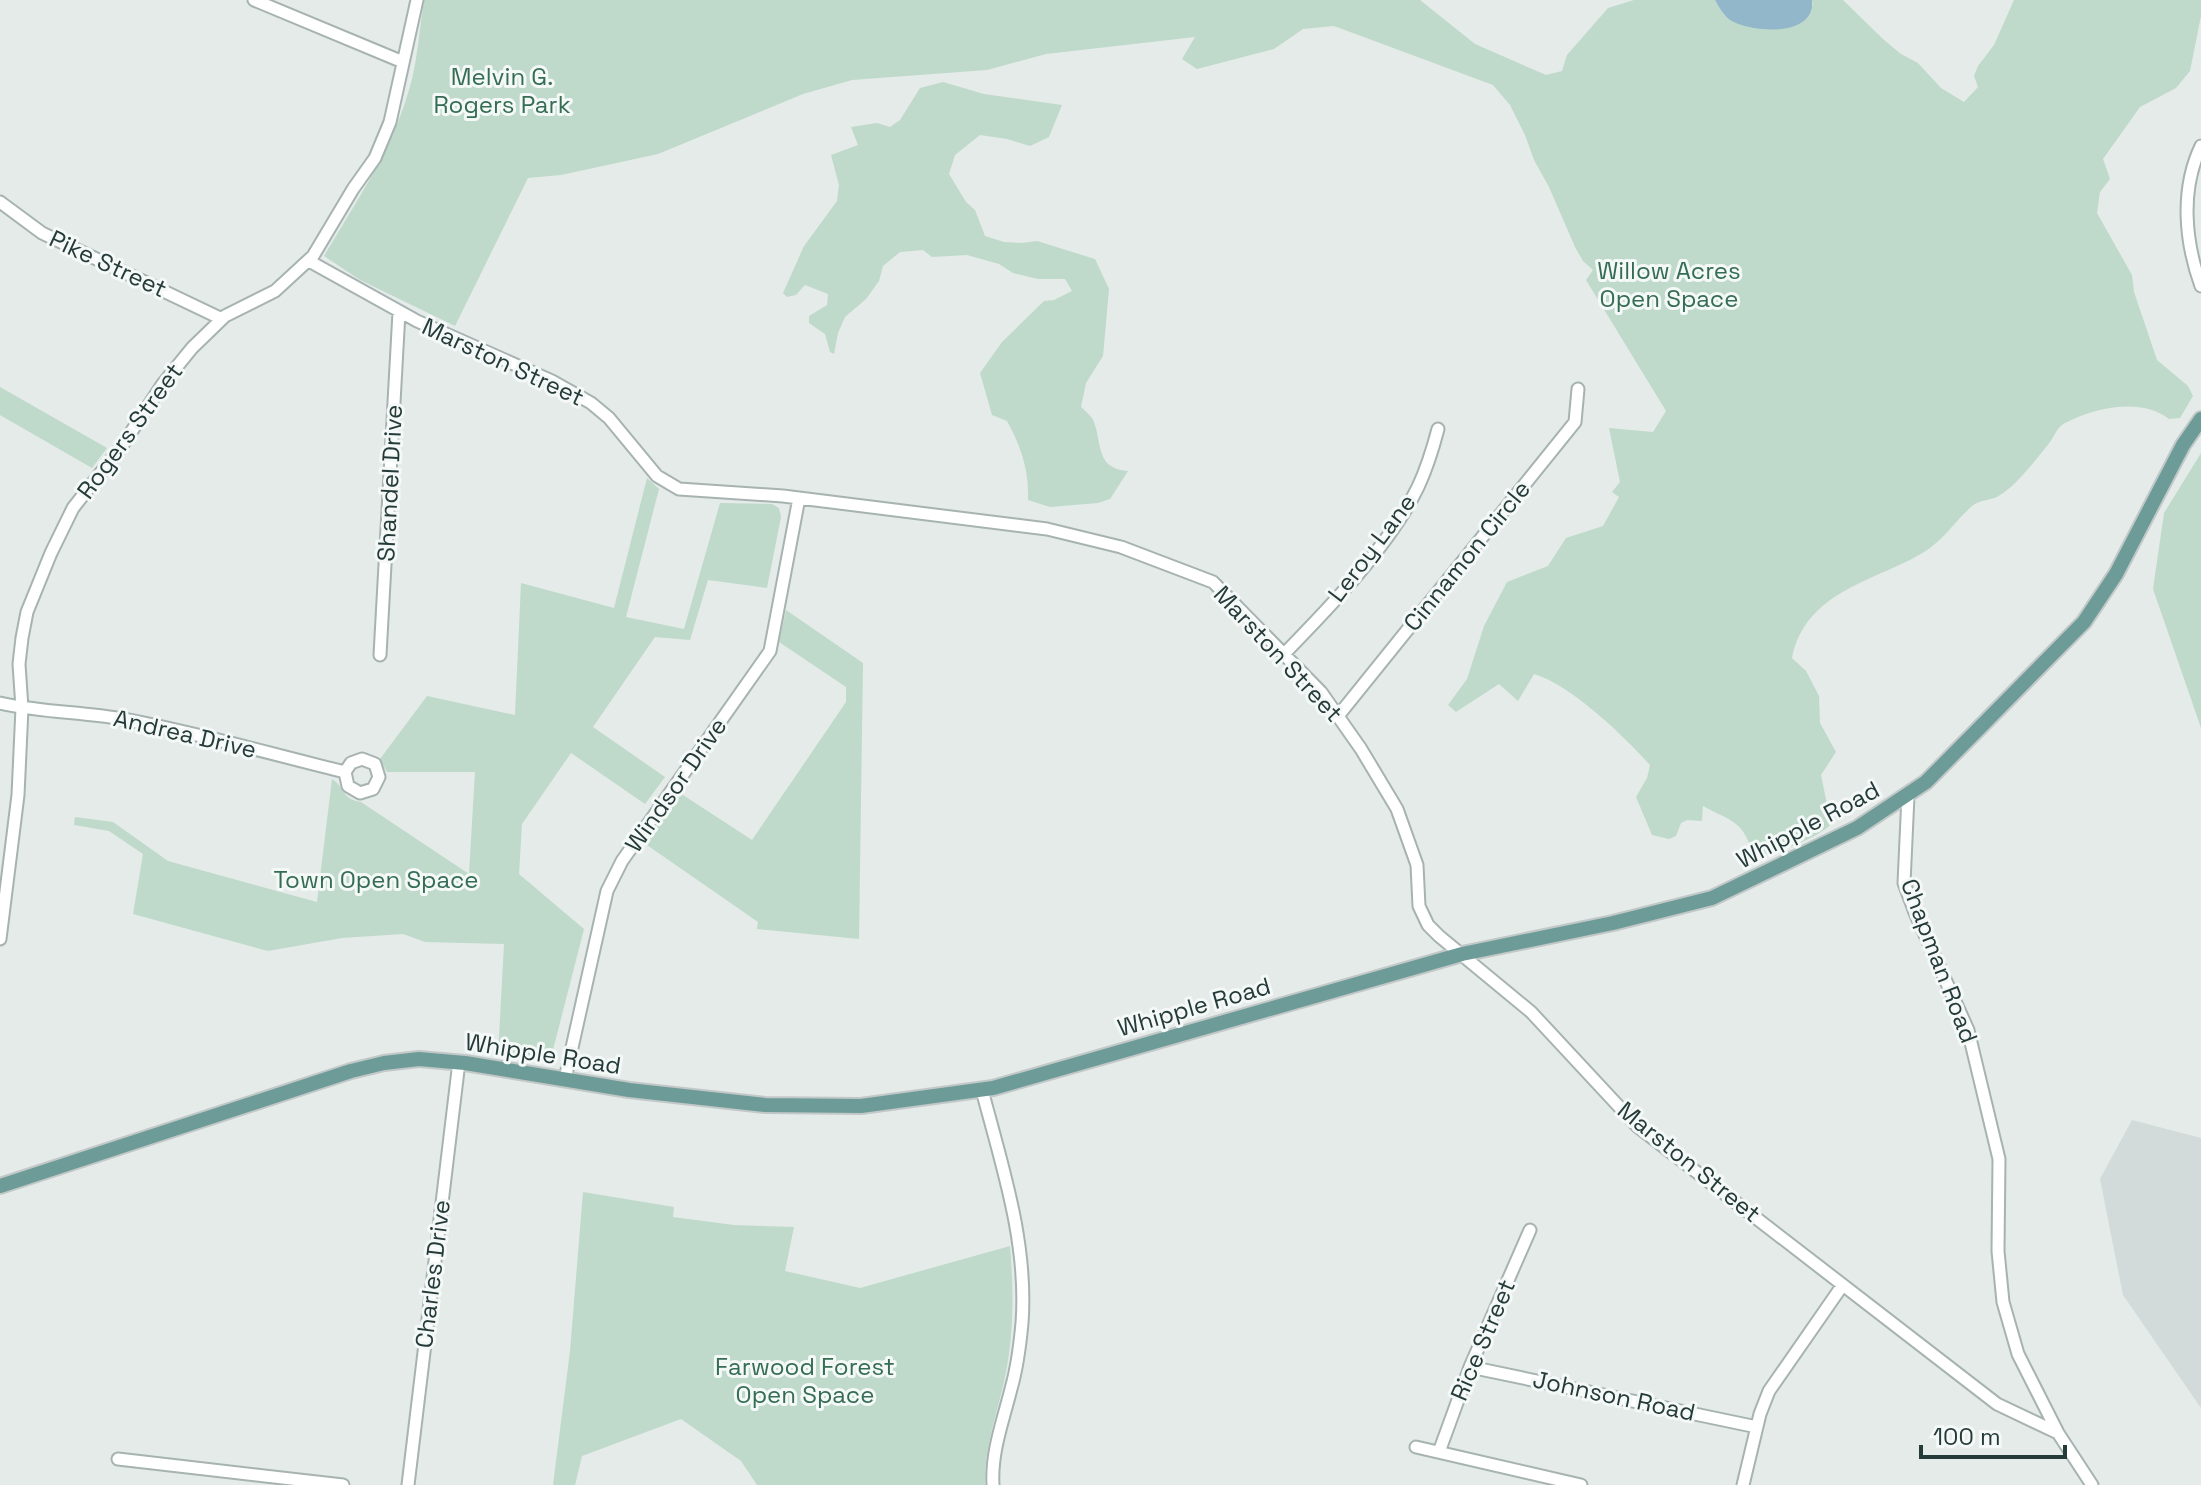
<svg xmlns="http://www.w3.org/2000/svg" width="2201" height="1485" font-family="'Space Grotesk',sans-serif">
  <rect width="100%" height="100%" fill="#e4ebe9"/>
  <path fill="#d2dbd9" d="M2132 1120 2201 1138V1408L2123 1295 2100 1179Z"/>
  <path fill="#bfdacb" d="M424 0H1420L1475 44 1546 75 1562 71 1567 55 1608 8 1634 0H1715L1724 15 1732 21 1758 28 1780 29 1813 5 1812 0H1843L1884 40 1901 54 1918 63 1941 88 1964 102 1978 87 1974 76 1978 66 1994 45 2014 0H2201V16L2190 71 2176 88 2140 107 2103 159 2110 179 2100 192 2097 213 2132 275 2134 292 2157 360 2188 386 2193 396 2180 418 2169 419C2140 397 2095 408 2065 423 2057 427 2055 435 2050 442 2039 456 2015 487 2000 495 1992 501 1980 499 1972 506 1953 523 1942 543 1919 555 1871 582 1805 593 1792 658L1806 671 1819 696 1820 723 1836 752 1821 775 1831 824C1818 839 1766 858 1746 858L1750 845C1740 819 1726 819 1703 806L1702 821 1687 820 1681 823 1676 836 1669 839 1652 835 1636 797 1647 778 1650 765C1624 736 1571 685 1534 674L1518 701 1499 684 1456 712 1448 705 1467 679 1484 626 1507 582 1548 566 1566 538 1603 526 1619 497 1612 492 1620 482 1609 428 1653 432 1666 411 1586 280 1593 270 1583 261 1575 247 1549 187 1534 160 1525 135 1510 105 1493 85 1334 26 1303 29 1274 49 1197 69 1182 59 1195 37 1046 54 987 70 852 80 803 94 658 154 561 175 528 178 455 326 360 280 324 256C357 200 396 144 412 79 418 54 420 26 424 0Z
    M943 82 984 94 1062 105 1049 137 1030 146 1007 139 980 135 955 155 949 174 966 202 975 210 985 236 1004 242 1022 243 1037 241 1095 259 1109 289 1103 356 1086 383 1081 407C1085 411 1092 416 1094 422 1102 444 1096 469 1128 471L1110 499 1098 503 1050 507 1028 500C1029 469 1021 447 1007 421L992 415 980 373 1002 342 1044 301 1054 300 1072 291 1065 279H1038L1013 273 999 264 967 255 932 257 923 250 900 252 883 266 879 281 866 299 845 317 838 333 834 354 830 352 825 334 809 323V316L827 305 828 294 805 285 796 295 787 297 783 293 804 246 837 201 839 185 831 155 858 145 851 127 877 123 890 127 900 120 920 88Z
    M0 387 107 448 92 468 0 415Z
    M2201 453V728L2153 589 2164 513Z
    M647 478 659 489 626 617 684 629 720 503 772 504 779 508 781 517 767 588 708 580 690 640 655 637 593 727 665 777 645 804 571 753 522 824 519 874 584 929 553 1050C543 1067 516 1057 498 1055L504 944 425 942 403 934 342 938 268 951 133 914 143 854 109 831 74 825 75 817 113 822 168 861 317 902 332 779C345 787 341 799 361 802L469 874 475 772H387L380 759 427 696 515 715 521 583 614 608Z
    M786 610 863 663 859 939 757 929 758 922 644 843 680 793 752 840 846 702V687L779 642Z
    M583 1192 674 1207 673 1217 734 1225 794 1227 785 1271 860 1288 1010 1246C1014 1292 1014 1337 1004 1382 996 1417 984 1449 985 1485H757L741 1461 681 1419 582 1456 575 1485H553L570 1351Z"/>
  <path fill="#92b7ca" d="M1715 0H1812C1816 38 1751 33 1730 20 1723 15 1719 7 1715 0Z"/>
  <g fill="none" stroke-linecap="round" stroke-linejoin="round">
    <defs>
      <path id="minor" d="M254 0 403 62
        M2201 146C2180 190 2185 242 2201 286
        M0 202 42 233 222 319
        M309 261 417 321 552 381 591 403 609 418 657 476 679 489 783 496 1047 529 1121 547 1213 582 1321 692 1361 749 1397 809 1417 865 1419 906 1428 925 1439 936 1531 1012 1637 1126 1997 1404 2058 1433
        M1284 654C1329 608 1390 545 1418 487 1427 468 1433 448 1438 429
        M380 655 399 312
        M0 703C40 712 82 712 123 719 198 733 272 754 345 772L348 786 360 793 373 789 379 777 375 764 362 759 351 763 345 772
        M1338 716 1575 422 1578 389
        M1908 796 1904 883 1916 915 1968 1030 1999 1159 1998 1251 2003 1302 2018 1354 2058 1433 2092 1485
        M0 939 18 795 22 708 19 664 22 638 27 612 51 553 73 508 122 446 162 385 192 348 225 316 275 291 313 256 353 189 375 158 390 122 417 0
        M565 1079 607 891 622 861 770 651 799 498
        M982 1090C1002 1166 1028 1243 1022 1323 1020 1345 1017 1368 1011 1389 1003 1421 991 1452 993 1485
        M1470 1367 1757 1427
        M1416 1447 1581 1485
        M1439 1452 1470 1367 1530 1230
        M118 1459 343 1485
        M408 1485 459 1062
        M1743 1485 1760 1414 1769 1391 1842 1286"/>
      <path id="major" d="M0 1186 351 1071 384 1063 419 1059 465 1063 629 1090 765 1105 861 1106 993 1088 1462 954 1613 923 1712 898 1857 828 1926 782 2084 622 2116 574 2183 445 2201 419"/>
    </defs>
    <use href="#minor" stroke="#a7b3b1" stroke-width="15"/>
    <use href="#major" stroke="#c2c8c8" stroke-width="18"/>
    <use href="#minor" stroke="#fff" stroke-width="11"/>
    <use href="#major" stroke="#6d9c98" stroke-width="14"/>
  </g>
  <g text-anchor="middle" stroke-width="6" stroke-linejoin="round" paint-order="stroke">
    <g font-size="24" fill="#346d54" stroke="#f4f8f7">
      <text x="502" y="85">Melvin G.<tspan x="502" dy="28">Rogers Park</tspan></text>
      <text x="1669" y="279">Willow Acres<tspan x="1669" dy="28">Open Space</tspan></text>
      <text x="376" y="888">Town Open Space</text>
      <text x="805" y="1375">Farwood Forest<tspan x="805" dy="28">Open Space</tspan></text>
    </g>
    <g font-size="24" fill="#253b39" stroke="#f4f8f7">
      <text transform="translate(108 264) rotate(25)" y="8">Pike Street</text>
      <text transform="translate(503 362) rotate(25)" y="8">Marston Street</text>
      <text transform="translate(130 431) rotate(-54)" y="8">Rogers Street</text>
      <text transform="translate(390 483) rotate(-87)" y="8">Shandel Drive</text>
      <text transform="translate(1372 548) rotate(-53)" y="8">Leroy Lane</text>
      <text transform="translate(1467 556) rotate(-51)" y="8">Cinnamon Circle</text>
      <text transform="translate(1278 654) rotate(47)" y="8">Marston Street</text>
      <text transform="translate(185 734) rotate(13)" y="8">Andrea Drive</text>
      <text transform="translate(676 785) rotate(-55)" y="8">Windsor Drive</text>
      <text transform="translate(1808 825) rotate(-28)" y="8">Whipple Road</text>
      <text transform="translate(1939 961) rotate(69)" y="8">Chapman Road</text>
      <text transform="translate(1194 1007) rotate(-16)" y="8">Whipple Road</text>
      <text transform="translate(543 1054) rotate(9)" y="8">Whipple Road</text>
      <text transform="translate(1689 1162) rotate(39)" y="8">Marston Street</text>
      <text transform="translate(433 1274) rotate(-83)" y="8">Charles Drive</text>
      <text transform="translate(1483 1340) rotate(-67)" y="8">Rice Street</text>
      <text transform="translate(1614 1396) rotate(12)" y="8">Johnson Road</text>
    </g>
  </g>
  <path d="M1921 1445v12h144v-12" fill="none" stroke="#253b39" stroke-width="4"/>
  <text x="1933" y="1445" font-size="24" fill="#253b39" stroke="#f4f8f7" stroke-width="6" paint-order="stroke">100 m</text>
</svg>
